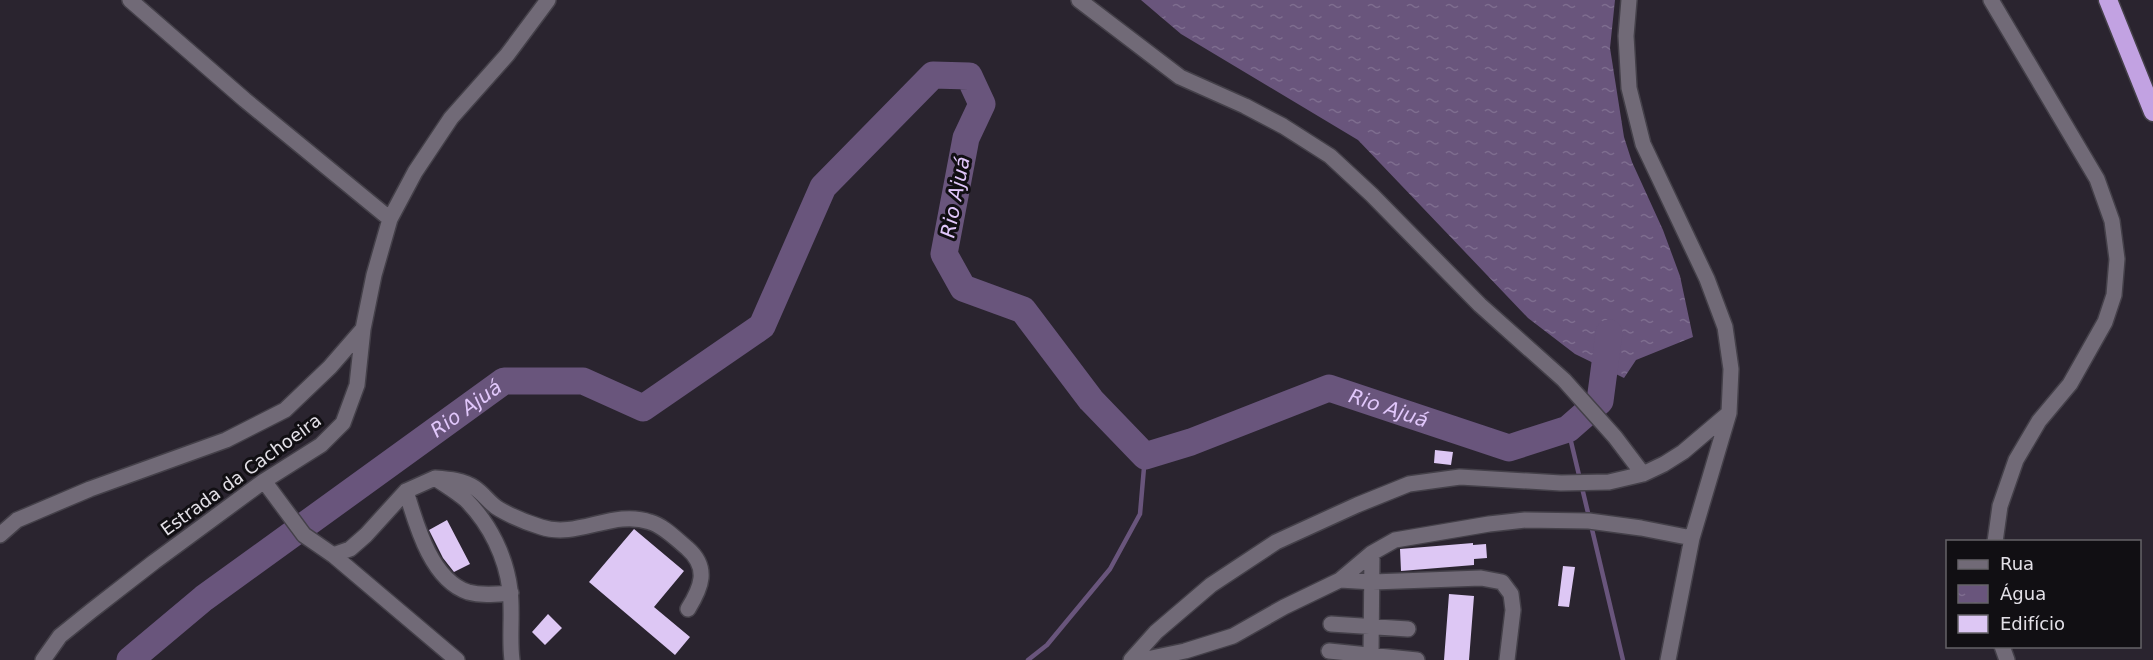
<svg xmlns="http://www.w3.org/2000/svg" width="2153" height="660" font-family="'DejaVu Sans',sans-serif">
  <defs>
    <pattern id="water-ripples" width="26" height="14" patternUnits="userSpaceOnUse" patternTransform="scale(1.5)"><rect width="26" height="14" fill="#69557c"/><path d="M2 4q2-2 4 0t4 0M15 11q2-2 4 0t4 0" fill="none" stroke="#7e6d8f"/></pattern>
  </defs>
  <rect width="100%" height="100%" fill="#2a242f"/>
  <path fill="url(#water-ripples)" d="M1141 0H1615L1610 48 1624 137 1632 162 1663 230 1680 276 1693 337 1636 360 1624 378 1575 354 1528 318 1358 140 1181 34Z"/>
  <g fill="none" stroke-linecap="round" stroke-linejoin="round">
    <path stroke="#69557c" stroke-width="4.5" d="M1568 429 1589 517
      M1591 525 1623 660
      M1028 660 1047 645 1110 569 1140 514 1145 456"/>
    <path stroke="#69557c" stroke-width="27" id="s1" d="M130 660 204 598 504 381H583L643 408 762 326 823 187 933 75 969 76 982 104 966 138 944 254 963 288 1023 310 1091 400 1145 456 1191 442 1329 388 1509 448 1568 429 1600 401 1609 333"/>
  </g>
  <path fill="#ddc7f4" d="M1435 450 1453 452 1451 465 1434 463Z
    M447 520 470 564 454 572 443 558 429 530Z
    M634 529 684 571 654 607 690 637 675 655 589 582Z
    M1473 543V545L1486 544 1487 558 1474 559V565L1401 571 1400 549Z
    M1563 566 1575 567 1569 607 1558 606Z
    M1449 594 1474 596 1469 660H1444Z
    M548 614 562 628 545 645 532 632Z"/>
  <g fill="none" stroke-linecap="round" stroke-linejoin="round">
    <defs>
      <path id="minor" d="M130 0 245 100 390 219
        M1079 0 1180 77 1245 106 1283 126 1330 156 1372 195 1480 305 1564 380 1615 437 1643 474
        M1991 0 2097 179 2112 221 2117 259 2114 295 2105 322 2070 384 2039 421 2016 460 2000 506 1995 542
        M435 478C449 479 463 480 475 488 484 494 490 504 499 509 511 516 528 523 541 527 578 539 613 509 650 522 664 526 676 539 687 548 710 568 701 588 688 609
        M264 481 304 535 333 555 350 549 366 535 406 491 435 478C445 485 457 492 466 500 490 524 506 557 510 590 513 613 509 637 512 660
        M406 491C416 524 431 580 468 592 482 596 497 594 511 593
        M0 535 17 520 90 489 226 440 285 410 330 367 363 329
        M333 555 457 660
        M1340 580 1373 582 1481 578 1502 582 1511 594 1513 610 1507 660
        M1331 624 1408 629
        M2002 646 2007 660
        M1329 651 1417 660
        M1371 655 1372 553
        M43 660 60 636 91 611 154 562 264 481 321 445 343 423 357 385 363 329 374 275 390 219 415 172 451 118 507 55 548 0
        M1131 660 1156 632 1211 585 1276 542 1357 505 1409 484 1460 477 1561 483 1609 482 1643 474 1664 464 1683 452 1729 413 1731 369 1725 327 1707 279 1643 144 1629 88 1626 36 1629 0
        M1142 660 1185 651 1233 636 1284 607 1340 580 1372 553 1395 540 1489 524 1525 520 1589 521 1641 528 1692 538
        M1668 660 1692 538 1729 413"/>
      <path id="highway" d="M2108 0 2153 112"/>
    </defs>
    <use href="#minor" stroke="#444049" stroke-width="18"/>
    <use href="#highway" stroke="#444049" stroke-width="21"/>
    <use href="#minor" stroke="#716a77" stroke-width="15"/>
    <use href="#highway" stroke="#c2a2e2" stroke-width="18"/>
  </g>
  <g text-anchor="middle" stroke-width="6" stroke-linejoin="round" paint-order="stroke">
    <g font-size="18" fill="#e3e0e7" stroke="#110f13">
      <text transform="translate(241 475) rotate(-36)" y="6">Estrada da Cachoeira</text>
    </g>
    <g font-size="20" font-style="italic" fill="#e1c7fb" stroke="#110f13">
      <text transform="translate(955 197) rotate(-79)" y="7">Rio Ajuá</text>
      <text dy="7" stroke="none"><textPath href="#s1" startOffset="1840">Rio Ajuá</textPath></text>
      <text dy="7" stroke="none"><textPath href="#s1" startOffset="420">Rio Ajuá</textPath></text>
    </g>
  </g>
  <rect x="1946" y="540" width="195" height="108" fill="#110f13" stroke="#656368" stroke-width="1.5"/>
  <rect x="1958" y="560" width="30" height="9" fill="#716a77" stroke="#656368" stroke-width="1.5"/>
  <text x="2000" y="570" font-size="18" fill="#e3e0e7">Rua</text>
  <rect x="1958" y="585" width="30" height="18" fill="url(#water-ripples)" stroke="#656368" stroke-width="1.5"/>
  <text x="2000" y="600" font-size="18" fill="#e3e0e7">Água</text>
  <rect x="1958" y="615" width="30" height="18" fill="#ddc7f4" stroke="#656368" stroke-width="1.5"/>
  <text x="2000" y="630" font-size="18" fill="#e3e0e7">Edifício</text>
</svg>
